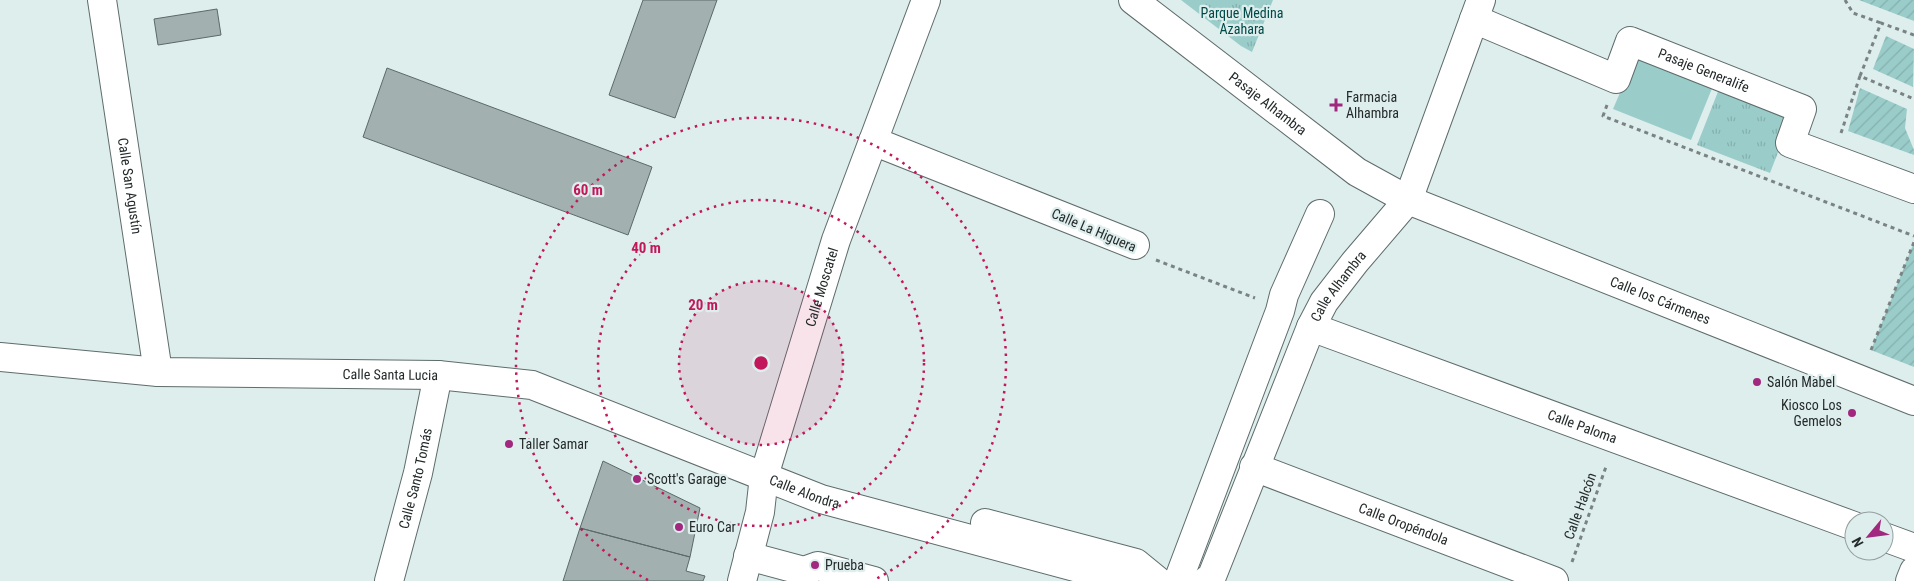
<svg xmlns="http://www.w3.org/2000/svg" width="1914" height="581" font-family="'Roboto Condensed',sans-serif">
  <defs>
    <pattern id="grass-tufts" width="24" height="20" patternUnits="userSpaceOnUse" patternTransform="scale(1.25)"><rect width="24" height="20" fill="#9acdca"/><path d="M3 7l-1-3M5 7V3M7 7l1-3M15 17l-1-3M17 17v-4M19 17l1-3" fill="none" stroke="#85b0ae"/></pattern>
    <pattern id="garden-furrows" width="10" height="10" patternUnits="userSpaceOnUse" patternTransform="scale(1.25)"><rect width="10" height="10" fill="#9acdca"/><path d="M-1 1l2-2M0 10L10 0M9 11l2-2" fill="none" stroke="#85b0ae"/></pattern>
  </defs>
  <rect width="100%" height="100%" fill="#deeeed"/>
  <path fill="url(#grass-tufts)" d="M1181 0H1273L1252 52 1241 46Z
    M1721 84 1793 114 1770 173 1697 145Z"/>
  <path fill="url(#garden-furrows)" d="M1859 0H1914V21Z
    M1886 36 1914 49 1913 87 1873 69Z
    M1860 88 1907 109 1905 128 1914 150V155L1848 131Z
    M1914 242V367L1871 350Z"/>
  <path fill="#9acdca" d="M1635 58 1713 86 1691 140 1613 109Z"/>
  <path fill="#a2b1b0" stroke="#5b6968" d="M643 0H717L675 118 609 95Z
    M217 9 221 35 158 45 154 19Z
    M387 68 652 167 628 235 363 137Z
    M603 461 700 508 690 557 580 528Z
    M580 528 690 557 686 571 705 576 703 581H563Z"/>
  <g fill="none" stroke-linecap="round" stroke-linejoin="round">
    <defs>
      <g id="minor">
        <path id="s1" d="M102 0 158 372"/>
        <path id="s2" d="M1133 0 1357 172 1408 200 1914 401"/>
        <path id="s3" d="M1474 19 1616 79 1630 41 1802 109 1790 143 1914 189"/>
        <path d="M873 141 1135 245"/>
        <path id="s4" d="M1311 327 1854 526"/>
        <path id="s5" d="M0 357 158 372 438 375 532 385 821 499 1127 581"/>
        <path id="s6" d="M1254 467 1554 581"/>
        <path d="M985 523 1136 563 1158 581"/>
        <path d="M1884 537 1914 548"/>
        <path d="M748 556 804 571 818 566 874 581"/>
        <path id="s7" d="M389 581 418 473 438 375"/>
        <path id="s8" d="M742 581 760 512 764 476 836 240 926 0"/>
        <path d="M1178 581 1280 311 1284 295 1320 214"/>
        <path id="s9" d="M1206 581 1212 576 1311 327 1324 302 1355 262 1408 200 1481 0"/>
        <path d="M1910 581 1914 571"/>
      </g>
    </defs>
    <use href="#minor" stroke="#5e6c6b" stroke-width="30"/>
    <path stroke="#798383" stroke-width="3" stroke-dasharray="4 4" stroke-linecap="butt" d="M1845 0 1853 13 1881 23
      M1914 35 1881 23 1860 76 1914 99
      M1607 105 1603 116 1914 236
      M1841 133 1860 76
      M1156 260 1255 298
      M1871 350 1914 242
      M1572 562 1607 464"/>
    <use href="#minor" stroke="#fff" stroke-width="28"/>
  </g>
  <circle cx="761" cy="363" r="82" fill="#c2185b" fill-opacity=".12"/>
  <g fill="none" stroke="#c2185b" stroke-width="2.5" stroke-dasharray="2.5 5">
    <circle cx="761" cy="363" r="82"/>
    <circle cx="761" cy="363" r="163"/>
    <path d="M648 580A245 245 0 1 1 874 580"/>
  </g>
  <g fill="#a1287e" stroke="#deeeed" stroke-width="2">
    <path d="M1333.5 97.5h5v5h5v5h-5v5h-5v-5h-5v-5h5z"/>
    <circle cx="1757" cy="382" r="5"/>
    <circle cx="1852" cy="413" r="5"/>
    <circle cx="509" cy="444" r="5"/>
    <circle cx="637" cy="479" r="5"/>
    <circle cx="679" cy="527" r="5"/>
    <circle cx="815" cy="565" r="5"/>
  </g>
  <g text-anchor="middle" stroke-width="4.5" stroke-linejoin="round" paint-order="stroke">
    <g font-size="14" fill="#004947" stroke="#deeeed">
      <text x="1242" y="18">Parque Medina<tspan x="1242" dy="16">Azahara</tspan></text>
    </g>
    <g font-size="14" fill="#242a2a" stroke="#deeeed">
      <text dy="5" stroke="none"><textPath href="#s3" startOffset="274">Pasaje Generalife</textPath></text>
      <text dy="5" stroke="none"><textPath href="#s2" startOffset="170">Pasaje Alhambra</textPath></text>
      <text dy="5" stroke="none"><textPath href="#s1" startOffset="188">Calle San Agustín</textPath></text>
      <text transform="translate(1094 230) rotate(23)" y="5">Calle La Higuera</text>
      <text dy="5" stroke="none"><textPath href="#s8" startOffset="305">Calle Moscatel</textPath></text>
      <text dy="5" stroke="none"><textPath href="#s9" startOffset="325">Calle Alhambra</textPath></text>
      <text dy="5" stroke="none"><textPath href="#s2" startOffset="612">Calle los Cármenes</textPath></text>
      <text dy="5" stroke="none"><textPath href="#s5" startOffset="391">Calle Santa Lucia</textPath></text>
      <text dy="5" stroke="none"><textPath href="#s4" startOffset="289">Calle Paloma</textPath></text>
      <text dy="5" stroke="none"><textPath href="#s7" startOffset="106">Calle Santo Tomás</textPath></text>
      <text dy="5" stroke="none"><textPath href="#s5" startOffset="826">Calle Alondra</textPath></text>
      <text transform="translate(1580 506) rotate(-70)" y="5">Calle Halcón</text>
      <text dy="5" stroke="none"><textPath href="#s6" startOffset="160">Calle Oropéndola</textPath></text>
    </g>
    <g font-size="14" fill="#242a2a" stroke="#deeeed" text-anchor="start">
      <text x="1346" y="102">Farmacia<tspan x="1346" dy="16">Alhambra</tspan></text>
      <text x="1767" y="387">Salón Mabel</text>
      <text x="1842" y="410" text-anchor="end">Kiosco Los<tspan x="1842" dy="16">Gemelos</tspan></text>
      <text x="519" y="449">Taller Samar</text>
      <text x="647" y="484">Scott's Garage</text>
      <text x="689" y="532">Euro Car</text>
      <text x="825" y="570">Prueba</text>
    </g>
  </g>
  <circle cx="761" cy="363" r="8" fill="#c2185b" stroke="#deeeed" stroke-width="2.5"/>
  <g font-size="15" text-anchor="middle" font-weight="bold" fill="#c2185b" stroke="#deeeed" stroke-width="4.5" stroke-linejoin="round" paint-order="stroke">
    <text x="588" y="195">60 m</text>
    <text x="646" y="253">40 m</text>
    <text x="703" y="310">20 m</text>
  </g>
  <g transform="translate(1869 536) rotate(241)"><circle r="24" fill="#deeeed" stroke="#94a09f"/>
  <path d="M0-4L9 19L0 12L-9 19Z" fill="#a1287e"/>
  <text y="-8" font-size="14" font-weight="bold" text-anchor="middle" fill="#242a2a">N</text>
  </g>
</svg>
